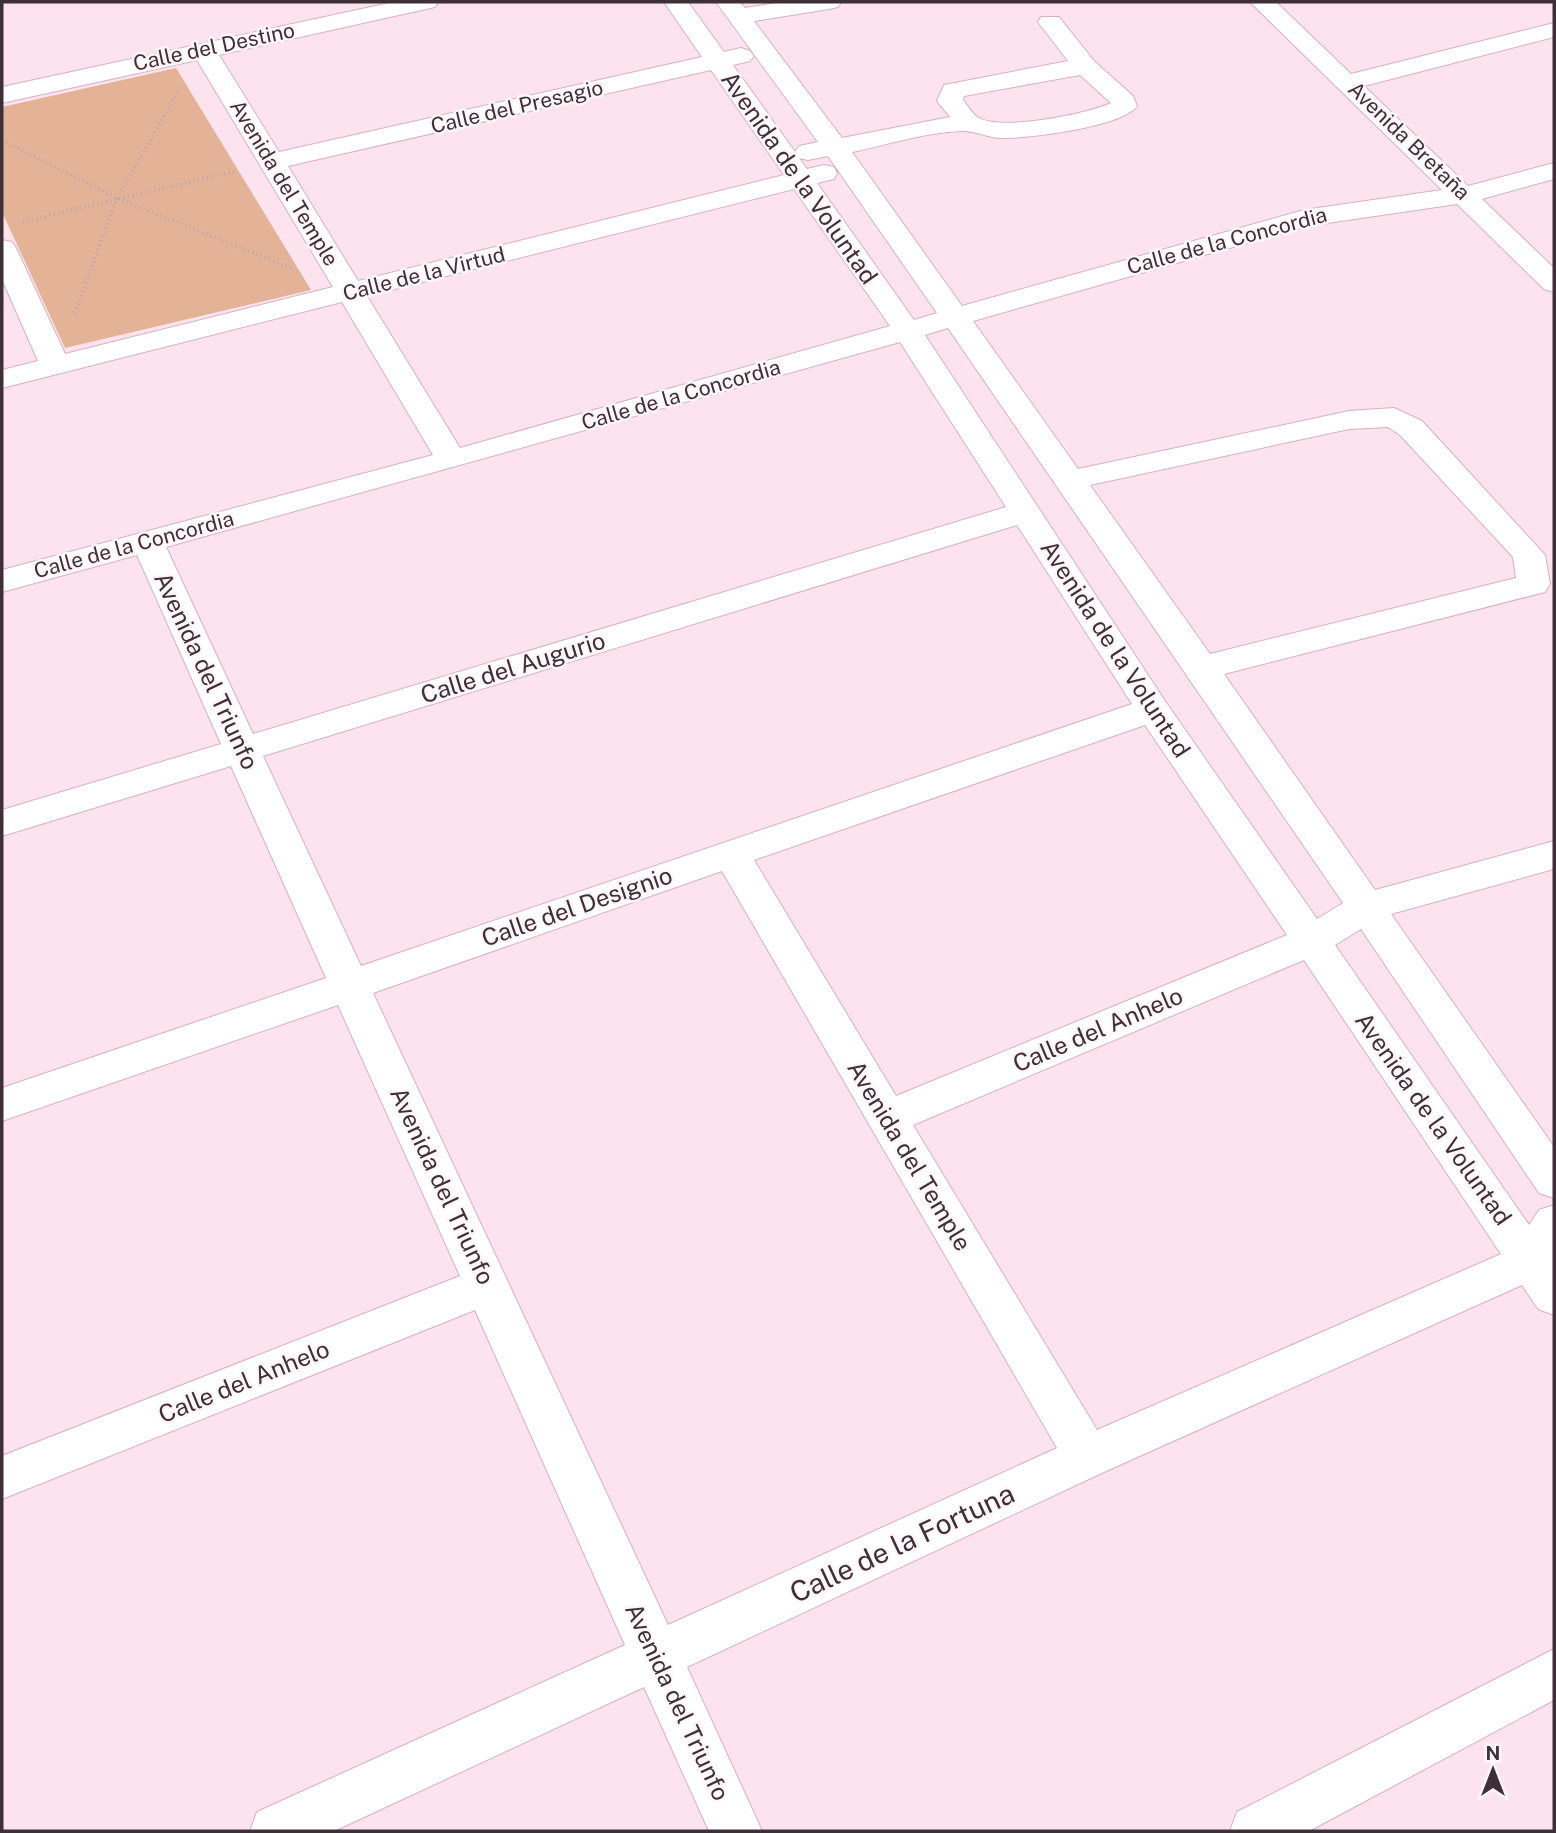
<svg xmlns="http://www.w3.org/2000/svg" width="1556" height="1833" font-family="'Public Sans',sans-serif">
  <rect width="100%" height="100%" fill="#fce3ee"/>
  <path fill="#e4b297" d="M176 68 311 290 65 348 2 212V107Z"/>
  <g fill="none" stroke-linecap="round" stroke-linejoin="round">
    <defs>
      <path id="minor" d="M394 2H438L435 7 219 55 279 152 702 57 664 2H688L724 52 741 48 750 51 754 56 750 61 733 65 795 152 799 146 818 142 716 2H740L745 8 783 2H841L838 7 829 9 754 21 842 138 950 117 937 101 944 85 1068 61 1038 22 1041 17H1059L1094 61 1133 96 1137 106C1123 127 1025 139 999 138 987 137 973 130 962 131 926 132 887 145 852 152L962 306 1304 210 1442 190 1250 2H1276L1351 74 1554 23V37L1364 86 1468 186 1554 163V179L1482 199 1554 268V292L1544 289 1457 204 1307 226 973 321 1078 469 1349 411 1394 408 1422 421 1545 555 1550 584 1545 592 1224 674 1375 890 1554 841V869L1391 914 1554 1147V1198L1539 1193 1361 929 1335 945 1529 1225 1539 1210 1554 1205V1315L1538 1309 1522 1285 1104 1472 687 1667 762 1831H709L644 1687 334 1831H250L257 1812 625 1645 475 1310 2 1499V1456L460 1276 338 1005 2 1121V1088L326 978 231 766 2 836V810L221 744 137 555 2 592V570L433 455 342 302 2 388V370L38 361 2 279V240L12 242 16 248 65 354 333 287 197 60 2 103V87ZM711 70 784 175 358 281 288 166ZM1080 75 1111 103C1087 114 1000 132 977 117 972 113 967 105 963 100L964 96ZM828 156 937 313 914 320 817 183 834 179 837 173 834 167 824 165 807 169 799 158 808 160ZM794 189 890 326 460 448 367 296ZM948 328 1343 903 1317 919 1165 701 925 335ZM900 342 1006 507 253 734 166 547ZM1388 427 1400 435 1513 557 1516 578 1210 654 1090 485 1349 429ZM1017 525 1132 704 361 966 263 756ZM1145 725 1287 935 896 1096 754 860ZM722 871 1057 1448 668 1625 373 993ZM1304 960 1501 1254 1097 1430 913 1125Z
        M1554 1649V1700L1309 1831H1230L1237 1812Z"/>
    </defs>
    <use href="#minor" stroke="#d8b0c2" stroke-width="2"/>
    <path stroke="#baa5ae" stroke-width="3.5" stroke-dasharray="1 3.5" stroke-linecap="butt" d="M2 140 117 198 291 268
      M23 222 236 171
      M75 313 117 198 179 90"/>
    <use href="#minor" fill="#fff" fill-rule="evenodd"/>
  </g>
  <g text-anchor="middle" stroke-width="5" stroke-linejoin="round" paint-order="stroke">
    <g font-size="21" fill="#3f3037" stroke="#fef6f9">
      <text transform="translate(214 47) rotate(-12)" y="7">Calle del Destino</text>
      <text transform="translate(517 107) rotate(-13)" y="7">Calle del Presagio</text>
      <text transform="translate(1409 141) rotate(44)" y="7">Avenida Bretaña</text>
      <text transform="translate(284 183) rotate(59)" y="7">Avenida del Temple</text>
      <text transform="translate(1227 241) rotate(-15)" y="7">Calle de la Concordia</text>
      <text transform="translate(424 274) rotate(-14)" y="7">Calle de la Virtud</text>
      <text transform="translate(681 395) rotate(-16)" y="7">Calle de la Concordia</text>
      <text transform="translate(134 545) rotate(-15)" y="7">Calle de la Concordia</text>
    </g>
    <g font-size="24" fill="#3f3037" stroke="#fef6f9">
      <text transform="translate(799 178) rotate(55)" y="8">Avenida de la Voluntad</text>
      <text transform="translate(1115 649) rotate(57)" y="8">Avenida de la Voluntad</text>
      <text transform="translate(513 668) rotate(-17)" y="8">Calle del Augurio</text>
      <text transform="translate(206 671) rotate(65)" y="8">Avenida del Triunfo</text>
      <text transform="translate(577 907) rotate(-19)" y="8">Calle del Designio</text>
      <text transform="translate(1098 1030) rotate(-23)" y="8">Calle del Anhelo</text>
      <text transform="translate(1433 1119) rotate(55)" y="8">Avenida de la Voluntad</text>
      <text transform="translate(909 1156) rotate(59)" y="8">Avenida del Temple</text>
      <text transform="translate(442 1186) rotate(65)" y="8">Avenida del Triunfo</text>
      <text transform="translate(244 1382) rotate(-22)" y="8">Calle del Anhelo</text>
      <text transform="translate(677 1702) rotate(65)" y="8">Avenida del Triunfo</text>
    </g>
    <g font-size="28" fill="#3f3037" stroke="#fef6f9">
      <text transform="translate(902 1543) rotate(-25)" y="10">Calle de la Fortuna</text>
    </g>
  </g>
  <rect width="1556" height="1833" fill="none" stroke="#3f3037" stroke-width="7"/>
  <g transform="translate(1493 1770)" stroke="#fef6f9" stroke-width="5" paint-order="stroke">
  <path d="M0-5L12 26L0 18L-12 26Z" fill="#3f3037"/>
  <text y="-10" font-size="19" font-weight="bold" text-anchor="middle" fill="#3f3037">N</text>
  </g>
</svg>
